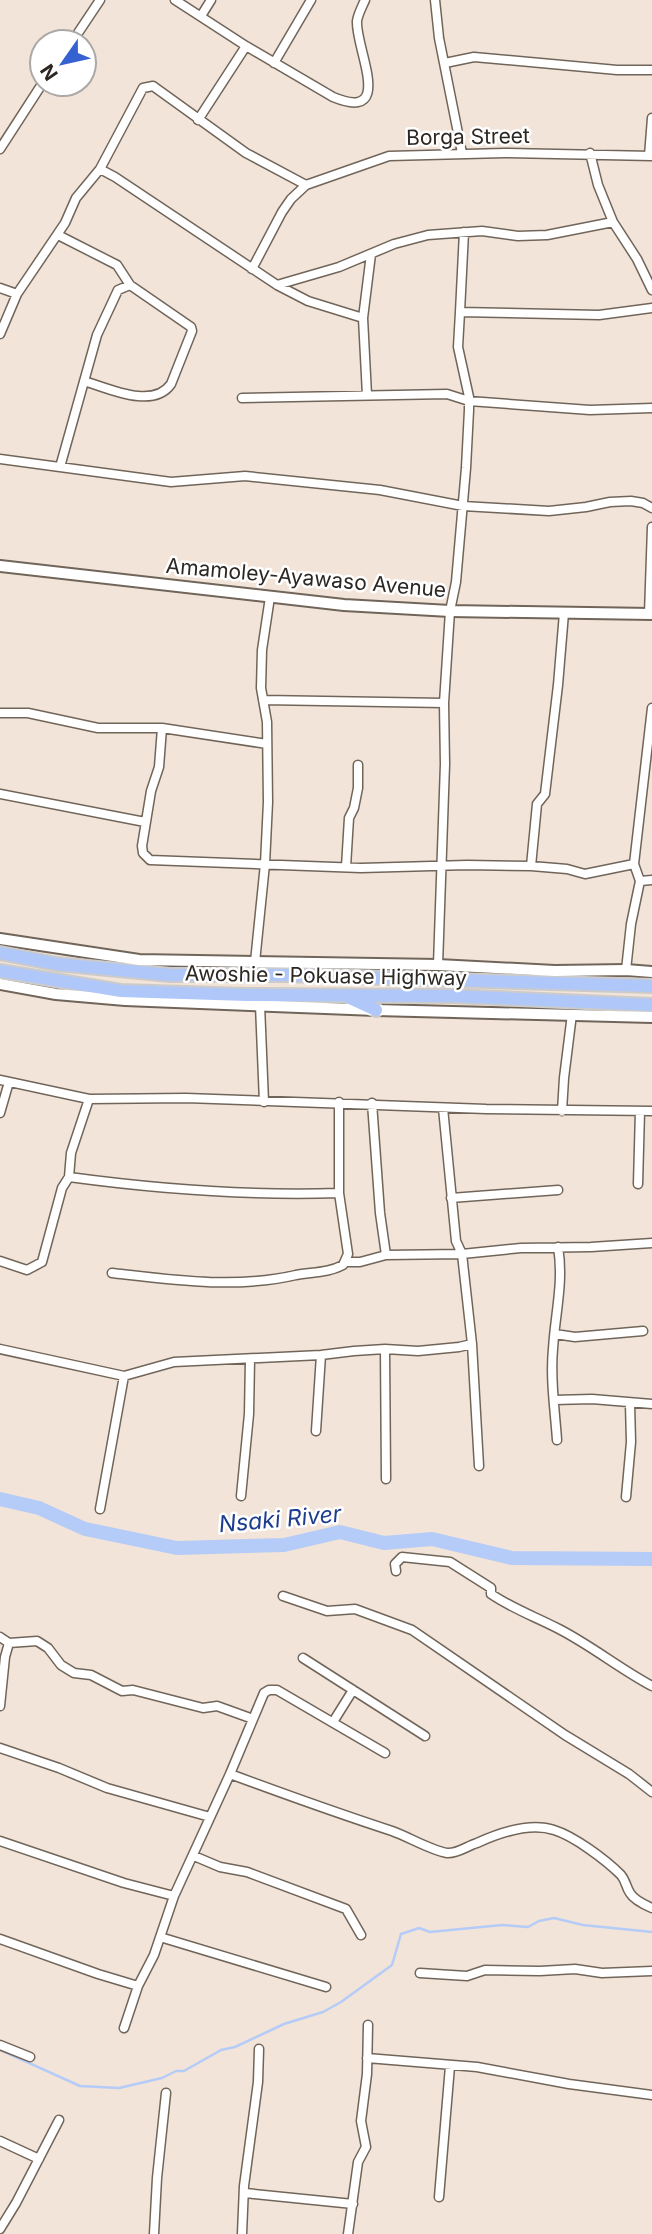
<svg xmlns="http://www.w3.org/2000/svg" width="652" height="2234" font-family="Inter,sans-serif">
  <rect width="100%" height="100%" fill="#f2e4d8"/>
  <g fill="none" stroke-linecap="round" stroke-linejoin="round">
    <path stroke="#b5cbf8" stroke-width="2.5" d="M0 2050 80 2086 119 2088 162 2078 176 2071H184L221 2050 235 2047 284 2024 323 2012 341 2002 392 1965 401 1934 419 1928 430 1932 502 1925 528 1927 539 1921 554 1918 583 1925 652 1932"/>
    <path stroke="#b5cbf8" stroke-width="14" d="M0 1499 39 1508 85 1529 177 1548 284 1545 340 1532 384 1543 432 1539 512 1558 652 1559"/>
    <defs>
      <path id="minor" d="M175 0 246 46 333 97C396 123 355 48 357 21 358 14 362 7 365 0
        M435 0 439 38 462 153
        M201 16 211 0
        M72 42 100 0
        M274 63 311 0
        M445 63 474 57 617 70H652
        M198 120 246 46
        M0 149 42 84
        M590 153 598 185 613 222 637 259 652 290
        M649 156 652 118
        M100 169 143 88 153 86 246 153 306 185
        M58 235 117 265 130 285
        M252 269 282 212 291 199 306 185 389 156 505 153 652 156
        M277 285 339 267 394 244 428 235 482 231 518 236 547 235 613 222
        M0 288 17 294 65 223 76 198 100 169 115 177 277 285 308 301 363 318
        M460 312 464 232
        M0 334 17 294
        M367 395 363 318 371 254
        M242 398 447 394 469 401 590 410 652 408
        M0 459 171 482 245 476 380 490 463 506 549 511 586 507 610 502 631 501 643 503 652 508
        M60 467 97 335 118 290 130 285 191 327 192 331 171 384C153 410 108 388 84 381
        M649 614 652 527
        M263 700 444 703
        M0 713H28L98 728H162L267 744
        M162 728 159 767 151 791 142 846 143 853 150 860 361 868 467 865 531 866 567 869 585 874 634 864
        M0 794 145 822
        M531 866 537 804 545 794 558 685 564 613
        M346 867 349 818 354 808 358 788V765
        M640 881 652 880
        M255 962 265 864 268 802 267 722 261 688 262 650 270 597
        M438 965 445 764 444 703 450 611 456 582 466 468 469 410V397L458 347 460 312 599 315 652 308
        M626 970 631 924 640 881 634 864 652 708
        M260 1005 264 1102
        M0 1080 89 1099 186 1098 486 1109 652 1111
        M372 1103 380 1213 386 1255
        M443 1108 456 1241 462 1254 472 1344 479 1466
        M562 1111 564 1078 572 1014
        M0 1113 9 1082
        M69 1177C158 1189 249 1196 339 1193
        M638 1184 640 1111
        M451 1198 558 1190
        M0 1261 27 1270 42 1262 62 1188 69 1177 71 1153 89 1099
        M346 1262H360L386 1255 462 1254 521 1248 591 1247 652 1243
        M112 1273C173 1280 236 1289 296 1275 312 1272 328 1273 343 1265L348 1254 339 1193V1102
        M555 1334 575 1337 643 1331
        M0 1349 124 1376 174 1362 321 1355 354 1351 385 1349 418 1351 459 1347 472 1344
        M385 1349 386 1479
        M554 1400 592 1399 652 1404
        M316 1431 321 1355
        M557 1440C555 1410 550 1379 553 1349 555 1314 564 1282 558 1247
        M241 1496 249 1414 250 1359
        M626 1497 631 1442 630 1404
        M100 1509 124 1376
        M396 1571 395 1564 402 1557 450 1562 491 1588V1594C513 1609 536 1617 559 1629 592 1646 620 1669 652 1686
        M283 1596 327 1611 355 1609 412 1630 565 1735 629 1774 652 1792
        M0 1637 9 1643 37 1641 48 1648 61 1665 74 1673 91 1675 122 1691 133 1690 203 1708 217 1706 253 1719
        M303 1658 425 1736
        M0 1706 5 1657 9 1643
        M333 1722 353 1690
        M0 1748 59 1768 107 1788 210 1817
        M230 1774C284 1794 337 1813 392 1831 409 1837 430 1850 447 1853 457 1854 467 1846 477 1843 499 1833 530 1822 554 1830 574 1836 606 1860 621 1875 626 1881 626 1887 630 1893 634 1900 645 1905 652 1908
        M0 1841 124 1883 174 1896
        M194 1856 220 1867 247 1872 346 1909 361 1935
        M160 1937 326 1987
        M0 1939 98 1974 138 1986
        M420 1973 467 1976 485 1970 540 1971 575 1969 602 1973 652 1971
        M124 2028 138 1986 154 1955 174 1896 230 1774 264 1693 269 1690H277L385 1753
        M0 2045 30 2057
        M367 2058 477 2067 569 2084 652 2095
        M0 2141 39 2159
        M245 2193 353 2204
        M439 2197 450 2066
        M0 2229 16 2203 59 2120
        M154 2234 157 2178 166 2093
        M242 2234 244 2186 258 2082 259 2049
        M348 2234 358 2162 366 2147 361 2121 367 2074 368 2025"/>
      <path id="tertiary" d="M0 566 344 605 450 611 652 614
        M0 939 139 960 438 965 555 971 626 970 652 972
        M0 984 56 994 125 1000 376 1010 652 1017"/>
      <path id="primary" d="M0 953 57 964 170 975H287L652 986
        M0 971 121 991 247 995 452 996 652 1005
        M350 998 376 1010"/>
    </defs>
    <use href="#minor" stroke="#71655a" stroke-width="11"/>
    <use href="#tertiary" stroke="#71655a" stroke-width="14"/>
    <use href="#primary" stroke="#cccbca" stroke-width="16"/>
    <use href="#minor" stroke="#fff" stroke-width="8"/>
    <use href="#tertiary" stroke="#fff" stroke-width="10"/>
    <use href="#primary" stroke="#afc7f9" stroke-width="12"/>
  </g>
  <g text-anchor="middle" stroke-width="5" stroke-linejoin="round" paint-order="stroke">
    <g font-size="21" fill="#2c2723" stroke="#fff">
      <text transform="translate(468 137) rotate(-1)" y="7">Borga Street</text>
      <text transform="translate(306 578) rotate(5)" y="7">Amamoley-Ayawaso Avenue</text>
      <text transform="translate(326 976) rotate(1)" y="7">Awoshie - Pokuase Highway</text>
    </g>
    <g font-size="23" font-style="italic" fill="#1d3c8f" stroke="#fff">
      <text transform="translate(280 1519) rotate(-5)" y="8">Nsaki River</text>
    </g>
  </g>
  <g transform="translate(63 63) rotate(236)"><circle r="33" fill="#ffffff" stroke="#aba9a7" stroke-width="2"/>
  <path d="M0-5L12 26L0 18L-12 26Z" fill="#3561d1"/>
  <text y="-10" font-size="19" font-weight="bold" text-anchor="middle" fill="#2c2723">N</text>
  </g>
</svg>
